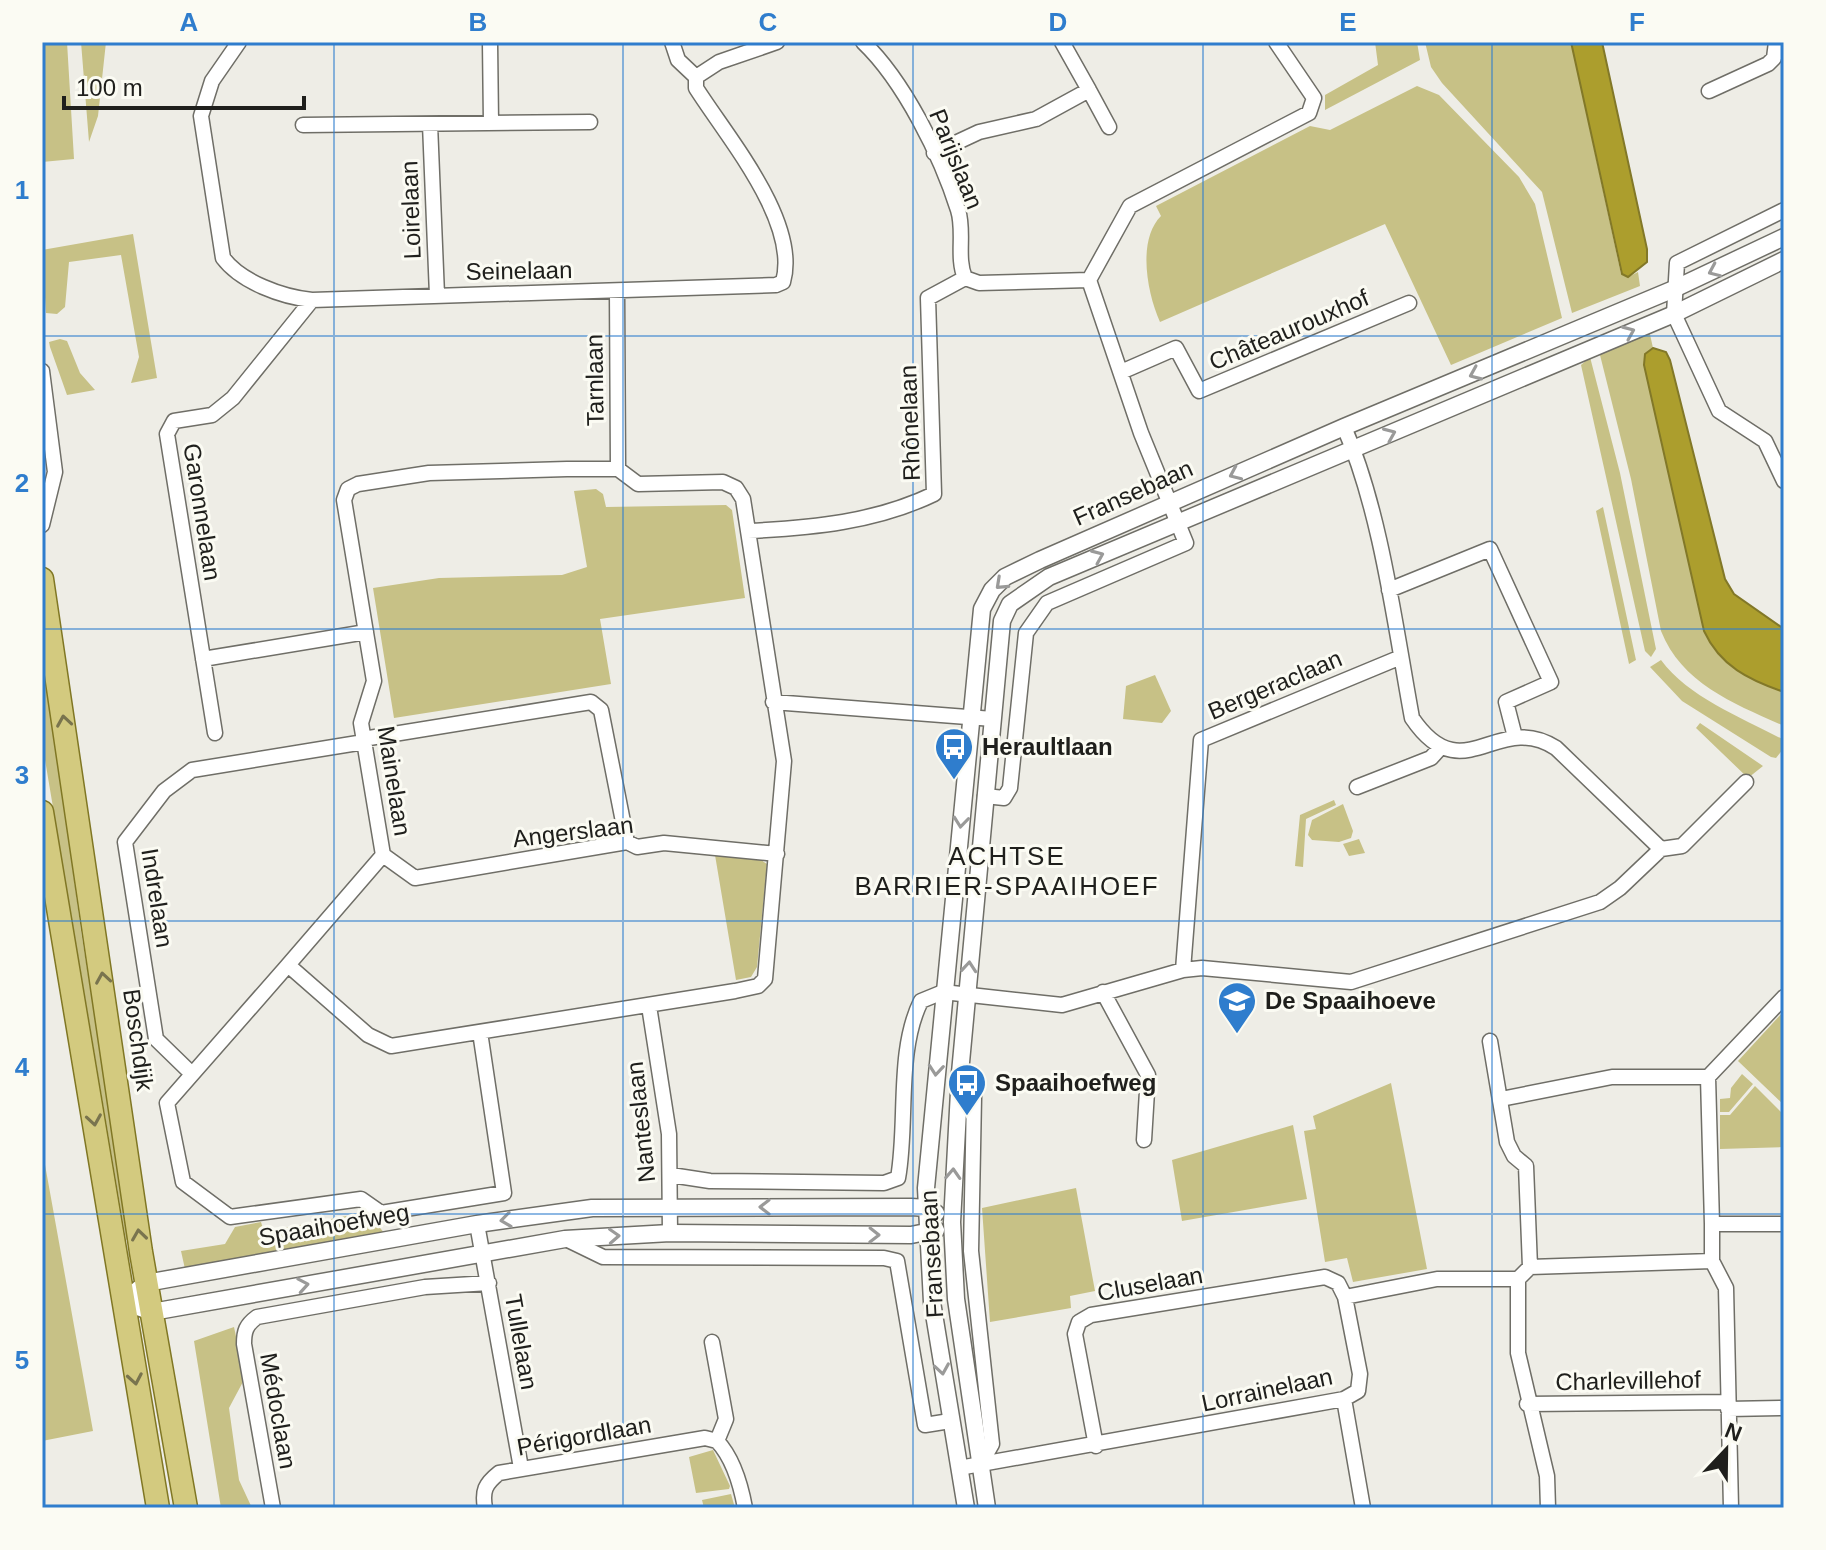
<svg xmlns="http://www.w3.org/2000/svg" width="1826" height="1550" font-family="Helvetica,sans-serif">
  <rect width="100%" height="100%" fill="#eeede6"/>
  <path fill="#c7c186" d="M42 42H67L74 159 42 162Z
    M81 42H106L98 116 89 142Z
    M1375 42H1417L1420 60 1325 110V95L1378 65Z
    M1425 42H1571L1621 274 1628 277 1638 272 1640 286 1572 313 1542 192 1442 83 1431 67Z
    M1417 86 1439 95 1519 177 1535 204 1562 318 1451 365 1385 224 1160 322C1147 293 1137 240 1161 216L1156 206 1310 126 1330 130Z
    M133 234 157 378 131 383 139 357 121 255 69 262 65 307 57 314 46 313 42 250Z
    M1649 330 1653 348 1644 365 1704 631C1720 667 1749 679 1784 692V726C1735 704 1682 684 1661 631L1631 479 1599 351Z
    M60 339 67 341 80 373 95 390 67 395 50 347 49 342Z
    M1590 357 1620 473 1656 649 1651 657 1645 651 1581 365Z
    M596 489 603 494 606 507 726 505 732 510 745 598 600 619 611 684 394 718 373 588 439 578 562 575 587 567 574 491Z
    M1603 507 1636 660 1629 664 1596 511Z
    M42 642 81 931 130 1238 126 1240 42 742Z
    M1661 660C1689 698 1743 718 1784 740V748L1776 758 1771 757 1682 701 1650 667Z
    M1155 675 1171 711 1162 723 1123 719 1126 686Z
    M1700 723 1763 766 1748 778 1696 728Z
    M1334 800 1336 805 1306 819 1303 867 1295 866 1300 815Z
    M1343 804 1353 831 1351 838 1339 842 1312 840 1308 835 1312 820Z
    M1359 839 1365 853 1349 856 1343 844Z
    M715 855 758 858 767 864 757 967 751 977 736 980Z
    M1783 1012 1784 1013V1105L1738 1061Z
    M1742 1074 1753 1084 1729 1112H1720V1099L1730 1098 1731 1088Z
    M1391 1083 1427 1269 1353 1282 1347 1258 1325 1262 1304 1131 1316 1129 1313 1116Z
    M1755 1086 1784 1115V1147L1720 1149V1115H1730Z
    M1293 1125 1307 1199 1182 1221 1172 1160Z
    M42 1148 93 1431 42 1441Z
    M1076 1188 1095 1291 1070 1296 1071 1308 990 1322 982 1208Z
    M367 1212 385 1234 185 1269 181 1251 225 1244 235 1227 261 1222 264 1232Z
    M234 1327 245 1378 229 1408 239 1480 252 1508H221L194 1341Z
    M713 1450 730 1486 729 1489 696 1493 689 1457Z
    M731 1494 735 1508H704L702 1500Z"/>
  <path fill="#ac9e2d" stroke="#827828" stroke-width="2" d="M1571 42H1602L1647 249V262L1628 277 1622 274Z
    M1653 348 1666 352 1670 360 1725 579 1734 594 1784 629V692C1749 680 1720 666 1704 631L1644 365 1645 354Z"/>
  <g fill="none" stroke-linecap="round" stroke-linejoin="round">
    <defs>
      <path id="minor" d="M239 42 212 81 201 116 223 258C241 282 282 297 312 300L776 285 783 282C800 222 727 137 696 88V77L678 60 672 42
        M490 42 491 123
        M863 42C904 81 941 156 958 210 965 232 956 257 965 278L979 283 1089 280 1141 433 1186 543 1047 603 1026 633 1010 788 1004 798 985 796
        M1062 42 1089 90
        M696 77 719 62 777 42
        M1709 91 1768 64 1774 58 1776 42
        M430 124 437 295
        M303 125 590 122
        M934 153 979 132 1036 119 1089 90 1109 127
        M1784 210 1677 263 1674 314 1719 411 1765 441 1784 481
        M1089 280 1130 206 1309 113 1314 98 1276 42
        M617 291 618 469
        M42 371 55 472 42 525
        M1121 372 1176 348 1199 391 1409 303
        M1344 427C1381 511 1395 626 1412 718 1463 793 1497 710 1556 748L1661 849
        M567 469H618L638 484 723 482 736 488 743 499 784 761 765 979 758 986 735 991 391 1046 368 1035 288 965 383 855 361 723 374 681 344 500 348 489 358 484 429 473Z
        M748 531C812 528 876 522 934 494L928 298 965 278
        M1389 590 1490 549 1551 682 1506 702 1515 737
        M203 659 366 632
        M773 702 993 719
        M215 733 167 434 174 421 212 415 233 398 312 300
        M363 739 591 702 601 710 627 842
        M1357 787 1431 758 1440 748
        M383 855 415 878 627 842 637 847 664 843 777 854
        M288 965 167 1103 183 1182 230 1217 361 1199 381 1213 504 1193 480 1032
        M1183 970 1201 740 1401 657
        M1103 992 1148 1075 1144 1140
        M1784 997 1708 1077 1712 1224H1784
        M649 1006 669 1134 670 1233
        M1490 1041 1507 1142 1514 1156 1526 1166 1530 1267
        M960 1073 974 1097 971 1251 992 1444 980 1465
        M192 1074 156 1039 125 842 164 791 192 770 364 742
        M1501 1099 1612 1077H1708
        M671 1175 710 1181 884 1183 898 1178C908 1123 896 1051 921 1001L943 992 1062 1005 1183 970 1202 968 1351 982 1600 902 1620 888 1661 849 1682 846 1746 782
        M477 1224 521 1468
        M1712 1224V1261L1726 1288 1731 1508
        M566 1239 603 1257 884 1258 897 1261 925 1425 950 1421
        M1518 1279V1353L1547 1476 1548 1508
        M712 1342 726 1419 717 1441C733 1458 741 1486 745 1508
        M1344 1399 1363 1508
        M1527 1404 1728 1402
        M1728 1409 1784 1408
        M1096 1446 1075 1334 1079 1322 1091 1315 1325 1277 1338 1283 1345 1297
        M959 1468 1344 1399 1358 1391 1360 1374 1345 1297 1437 1279H1518L1530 1267 1712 1261
        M273 1508 244 1344C244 1331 246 1325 257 1317L425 1287 489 1283
        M485 1508C482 1491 485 1484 499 1473L705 1438 717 1441"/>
      <path id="tertiary" d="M123 1302 146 1283 477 1224 592 1208 911 1207 928 1208 936 1213
        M123 1302 152 1312 565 1239 670 1233 911 1235 936 1230
        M966 1508 932 1302 926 1188 982 609 992 590 1005 577 1040 560 1344 427 1674 289 1784 237
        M987 1508 956 1299 952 1222 960 1073 1002 621 1010 604 1049 577 1674 314 1784 260"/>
      <path id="primary" d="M42 579 141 1252 186 1508
        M42 812 158 1508"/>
    </defs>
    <use href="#minor" stroke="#6f6e67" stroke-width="17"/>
    <use href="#tertiary" stroke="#6f6e67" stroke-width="19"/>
    <use href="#primary" stroke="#807724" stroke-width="25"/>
    <use href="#minor" stroke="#fff" stroke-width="14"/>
    <use href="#tertiary" stroke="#fff" stroke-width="16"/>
    <use href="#primary" stroke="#d3ca7f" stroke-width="22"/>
  </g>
  <defs><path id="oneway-chevron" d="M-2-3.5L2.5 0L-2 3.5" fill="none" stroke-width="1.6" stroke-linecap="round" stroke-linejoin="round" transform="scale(2)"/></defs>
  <g stroke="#9a9a99">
    <use href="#oneway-chevron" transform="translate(1714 271) rotate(156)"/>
    <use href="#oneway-chevron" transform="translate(1629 332) rotate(-23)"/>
    <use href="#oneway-chevron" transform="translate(1475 374) rotate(157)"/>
    <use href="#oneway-chevron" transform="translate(1390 434) rotate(-23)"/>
    <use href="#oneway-chevron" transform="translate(1235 474) rotate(156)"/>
    <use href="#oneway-chevron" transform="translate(1098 556) rotate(-23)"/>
    <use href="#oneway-chevron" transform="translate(1001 584) rotate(137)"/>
    <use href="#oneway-chevron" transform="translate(961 822) rotate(96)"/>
    <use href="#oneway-chevron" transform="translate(969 967) rotate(-85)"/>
    <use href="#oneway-chevron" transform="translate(936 1070) rotate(95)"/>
    <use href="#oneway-chevron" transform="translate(953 1174) rotate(-87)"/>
    <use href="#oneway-chevron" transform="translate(765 1207) rotate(-180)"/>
    <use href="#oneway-chevron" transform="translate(506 1220) rotate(172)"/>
    <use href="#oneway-chevron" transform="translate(874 1235) rotate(1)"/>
    <use href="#oneway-chevron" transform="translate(614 1236) rotate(-3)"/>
    <use href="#oneway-chevron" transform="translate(303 1285) rotate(-10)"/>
    <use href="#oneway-chevron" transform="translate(942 1369) rotate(81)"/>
  </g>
  <g stroke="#79744e">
    <use href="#oneway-chevron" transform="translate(64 721) rotate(-99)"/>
    <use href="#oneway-chevron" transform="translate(103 978) rotate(-99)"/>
    <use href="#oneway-chevron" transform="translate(94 1120) rotate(81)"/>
    <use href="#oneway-chevron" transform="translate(139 1235) rotate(-98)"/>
    <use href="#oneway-chevron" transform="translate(135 1379) rotate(80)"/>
  </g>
  <path fill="none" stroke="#2f7dcd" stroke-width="2" stroke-opacity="0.55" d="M334 42V1508M623 42V1508M913 42V1508M1203 42V1508M1492 42V1508M42 336H1784M42 629H1784M42 921H1784M42 1214H1784"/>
  <defs>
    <symbol id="bus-pin" viewBox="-11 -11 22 30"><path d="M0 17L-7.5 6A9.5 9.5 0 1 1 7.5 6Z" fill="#2f7dcd" stroke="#fbfbf3"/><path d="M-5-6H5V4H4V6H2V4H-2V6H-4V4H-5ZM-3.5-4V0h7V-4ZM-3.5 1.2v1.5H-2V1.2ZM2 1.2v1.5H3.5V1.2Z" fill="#fff"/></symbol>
    <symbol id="school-pin" viewBox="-11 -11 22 30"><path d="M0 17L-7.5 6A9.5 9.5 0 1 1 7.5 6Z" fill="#2f7dcd" stroke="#fbfbf3"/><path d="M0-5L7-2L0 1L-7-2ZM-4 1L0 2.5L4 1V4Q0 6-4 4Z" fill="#fff"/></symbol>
  </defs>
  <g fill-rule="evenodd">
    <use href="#bus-pin" x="932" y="725" width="44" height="60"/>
    <use href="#school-pin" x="1215" y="979" width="44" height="60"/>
    <use href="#bus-pin" x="945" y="1061" width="44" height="60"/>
  </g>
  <g text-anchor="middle" stroke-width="6" stroke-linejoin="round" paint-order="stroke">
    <g font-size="24" fill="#1f1f1c" stroke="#fbfbf3">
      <text transform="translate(956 159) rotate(68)" y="8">Parijslaan</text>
      <text transform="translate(411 210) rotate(-92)" y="8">Loirelaan</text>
      <text transform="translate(519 271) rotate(-1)" y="8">Seinelaan</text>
      <text transform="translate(1289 330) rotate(-23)" y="8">Châteaurouxhof</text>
      <text transform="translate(595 380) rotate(-91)" y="8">Tarnlaan</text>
      <text transform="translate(910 423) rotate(-92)" y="8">Rhônelaan</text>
      <text transform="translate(1133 493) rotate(-24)" y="8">Fransebaan</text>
      <text transform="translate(202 512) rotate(81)" y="8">Garonnelaan</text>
      <text transform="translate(1275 685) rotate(-23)" y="8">Bergeraclaan</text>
      <text transform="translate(394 781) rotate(81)" y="8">Mainelaan</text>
      <text transform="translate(573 832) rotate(-7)" y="8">Angerslaan</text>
      <text transform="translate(157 898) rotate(81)" y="8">Indrelaan</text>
      <text transform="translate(138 1040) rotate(82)" y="8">Boschdijk</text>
      <text transform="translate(641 1122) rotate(-96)" y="8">Nanteslaan</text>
      <text transform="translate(334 1225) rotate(-10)" y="8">Spaaihoefweg</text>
      <text transform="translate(932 1254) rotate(-93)" y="8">Fransebaan</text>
      <text transform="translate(1150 1284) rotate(-10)" y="8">Cluselaan</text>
      <text transform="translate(521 1342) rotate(80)" y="8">Tullelaan</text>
      <text transform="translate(1628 1381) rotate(-1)" y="8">Charlevillehof</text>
      <text transform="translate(1267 1390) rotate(-12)" y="8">Lorrainelaan</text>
      <text transform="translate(278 1411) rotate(80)" y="8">Médoclaan</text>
      <text transform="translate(584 1436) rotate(-10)" y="8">Périgordlaan</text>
    </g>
    <g font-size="24" font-weight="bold" fill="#1f1f1c" stroke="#fbfbf3" text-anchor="start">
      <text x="982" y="755">Heraultlaan</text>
      <text x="1265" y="1009">De Spaaihoeve</text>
      <text x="995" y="1091">Spaaihoefweg</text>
    </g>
    <g font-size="26" letter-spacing="2" fill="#1f1f1c" stroke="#fbfbf3">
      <text x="1007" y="865">ACHTSE<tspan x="1007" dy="30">BARRIER-SPAAIHOEF</tspan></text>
    </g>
  </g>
  <rect width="1826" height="1550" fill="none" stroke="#fbfbf3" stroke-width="88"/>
  <g transform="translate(1726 1450) rotate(22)" stroke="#fbfbf3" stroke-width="6" paint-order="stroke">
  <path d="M0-6L14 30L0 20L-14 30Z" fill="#1f1f1c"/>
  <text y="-12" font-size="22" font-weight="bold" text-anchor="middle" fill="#1f1f1c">N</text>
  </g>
  <path d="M64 96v12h240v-12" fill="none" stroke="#1f1f1c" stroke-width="4"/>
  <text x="76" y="96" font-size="24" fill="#1f1f1c" stroke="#fbfbf3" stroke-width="6" paint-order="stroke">100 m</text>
  <rect x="44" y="44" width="1738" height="1462" fill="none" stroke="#2f7dcd" stroke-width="3"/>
  <g font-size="26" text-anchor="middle" font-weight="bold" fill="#2f7dcd">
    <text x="189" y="31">A</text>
    <text x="478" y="31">B</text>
    <text x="768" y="31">C</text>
    <text x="1058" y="31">D</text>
    <text x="1348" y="31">E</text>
    <text x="1637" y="31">F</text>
    <text x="22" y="199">1</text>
    <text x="22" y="492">2</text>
    <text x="22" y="784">3</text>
    <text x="22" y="1076">4</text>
    <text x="22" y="1369">5</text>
  </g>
</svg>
